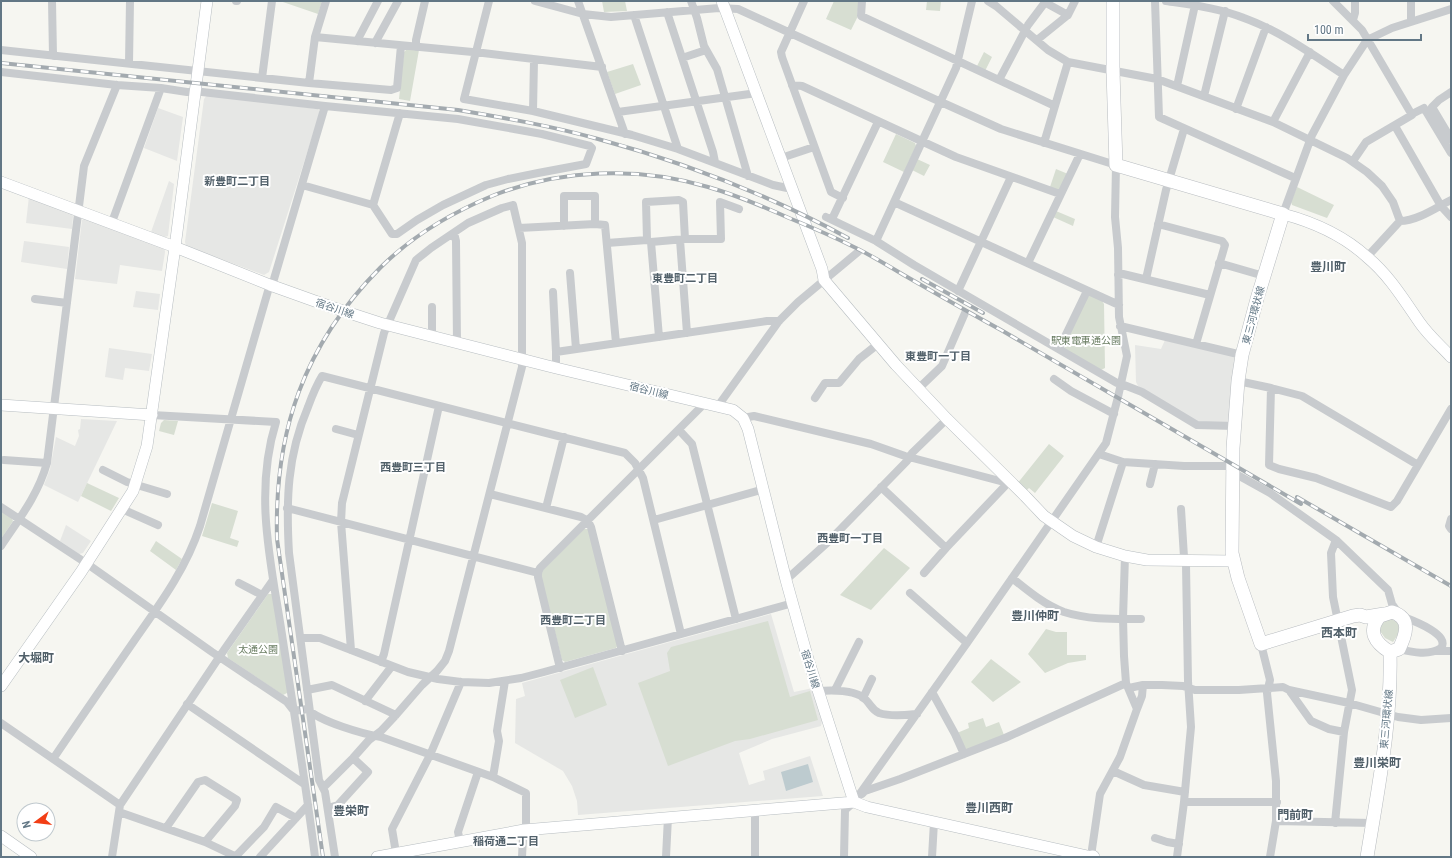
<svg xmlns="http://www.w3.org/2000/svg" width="1452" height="858" font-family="'Roboto Condensed','Noto Sans JP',sans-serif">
  <rect width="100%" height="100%" fill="#f6f6f1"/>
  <path fill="#e6e7e5" d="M207 95 318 109 320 112 269 272 264 275 186 246 185 242 204 99Z
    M158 108 183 117 177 161 144 148Z
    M169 181 174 184 168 236 165 237 151 232Z
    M29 196 71 212 73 216 72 229 26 223Z
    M86 217 164 247 165 252 162 271 120 265 117 284 75 279 82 220Z
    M24 241 69 247 67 269 21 262Z
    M136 291 160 294 158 310 133 307Z
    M1165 340 1233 356 1235 359 1229 421 1226 423H1198L1138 386 1136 382 1135 345 1161 349Z
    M109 348 152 354 149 371 125 368 123 380 105 377Z
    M81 419 117 421 78 502 44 485 50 469 56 437 75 446 79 436 78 430 80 429Z
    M66 525 91 541 83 553 79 554 60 541Z
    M771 614 794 692 813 688 822 721 821 726 772 739 739 753 749 785 765 780 763 771 810 756 823 796 578 815 577 801 572 786 563 771 515 743 516 699 525 696 522 683Z"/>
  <path fill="#d7ded2" d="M280 1H322L318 14Z
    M602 1H625L627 11 604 12Z
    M834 1H859L857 18 851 30 826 19Z
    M927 1H941L940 11 926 10Z
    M407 49 419 50 410 101 399 99 404 52Z
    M984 52 992 57 985 71 977 66Z
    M633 64 641 85 615 94 607 72Z
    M896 134 915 143 916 146 904 172 883 162Z
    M917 159 930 165 924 176 912 170Z
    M1056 169 1068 174 1061 189 1058 190 1050 187Z
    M1297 187 1334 205 1327 218 1292 205 1291 202Z
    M1056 211 1075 219 1073 226 1053 217Z
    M1091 295 1102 301 1104 304 1105 368 1101 370 1065 349 1064 346 1087 297Z
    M164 420 178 421 174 435 159 431 161 423Z
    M1049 444 1064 456 1035 493 1029 488 1025 492 1017 484Z
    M87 483 119 498 111 511 81 496Z
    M212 503 238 511 230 538 239 541 237 547 202 536Z
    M1 511 11 517 13 521 1 539Z
    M584 529H589L618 645 616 648 565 662 562 660 541 576 543 570Z
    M156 541 182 559 176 570 150 551Z
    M884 548 910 568 871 610 840 595Z
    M268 594H274L289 692 283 695 228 658 227 653Z
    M1390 619 1396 621C1402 629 1398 635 1393 642L1385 638 1380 631C1380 624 1383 620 1390 619Z
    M768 621 790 697 810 691 818 720 750 739 735 741 668 766 638 683 670 671 667 653 671 647Z
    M1046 629 1056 632H1067V655H1086V660L1068 663 1045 673 1028 654Z
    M991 659 1021 682 993 702 971 682Z
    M593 667 607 705 575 718 560 680Z
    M983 718 986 727 999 722 1004 735 966 750 957 733 969 728 968 723Z"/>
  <path fill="#bdcbcf" d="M808 764 813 782 786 791 781 772Z"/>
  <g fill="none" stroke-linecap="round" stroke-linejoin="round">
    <defs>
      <path id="secondary" d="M207 1 175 247 270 285 337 309 380 323 556 368 733 410 743 418 748 429 786 580 808 659 854 802 867 807 1092 857
        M722 1 822 269 824 280 896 365 947 419 1025 496 1044 516 1073 536 1096 547 1125 556 1147 560 1233 561
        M1 182 175 247 147 446 133 491 81 572 1 686
        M1283 214C1313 222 1344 236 1367 257 1389 275 1404 300 1420 323 1429 336 1441 346 1451 357
        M1 405 152 415
        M1 836 31 857
        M377 857 524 830 854 802"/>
      <path id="primary" d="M1113 1V71L1116 165 1283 214 1257 299 1242 355 1238 381 1233 448 1232 553 1238 578 1261 644 1353 616 1360 615 1366 617 1384 614
        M1392 612C1412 618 1406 635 1399 649L1390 652C1375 643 1367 631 1380 616Z
        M1092 857H1093
        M1367 857C1378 789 1392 720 1390 652"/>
    </defs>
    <use href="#secondary" stroke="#b7bdc1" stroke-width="12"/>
    <use href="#primary" stroke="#b8bcc0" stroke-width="14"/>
    <path stroke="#c8cbce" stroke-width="8" d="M52 1 53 56
      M236 1H237
      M489 1 464 99 533 111 632 135 678 149 773 185 792 189
      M535 1 583 14 611 17 719 8 738 9 932 98 1001 129 1116 165 1115 217 1118 248 1119 317 1127 356 1118 397 1106 443 967 643 854 802
      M578 1 625 134
      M691 1 697 18 704 46 717 69 748 176
      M804 1 781 52 782 57 831 192 843 198
      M862 1 861 16 1055 106
      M988 1 996 6 1048 50 1068 62 1157 79 1273 122 1347 158 1367 172 1382 186 1393 202 1400 221
      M1155 1 1159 117 1295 178
      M1166 1C1192 5 1219 8 1244 18 1280 31 1312 54 1344 75
      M1333 1 1362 30 1412 115 1366 142 1353 161
      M1411 1V21
      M1046 3 1068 15
      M667 12 713 152 715 162
      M634 15 678 149
      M1353 20 1355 13V1
      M315 37 483 53 602 67
      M1037 40 1068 15 1075 1
      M357 41 378 1
      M375 43 398 1
      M416 47V40L425 1
      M1 50 309 83 391 90 397 88 401 46
      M682 58 706 50
      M129 63 130 1
      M1 72 117 85 161 88 187 92H202L325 106 458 119 542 134 590 146 592 148 586 164 538 173 508 179 486 185 443 205 417 220 397 234H392L373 205 302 185
      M262 78 272 1
      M999 80 1028 25 1046 1
      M309 83 315 37 326 1
      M792 85 802 86 956 157 1060 194
      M1177 86 1195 5
      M1451 92 1439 100 1432 107 1451 139
      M1204 96 1225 11
      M1236 109 1266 27
      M533 111 534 60
      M618 112 757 93
      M1412 114 1424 108 1451 153
      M1273 122 1310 52
      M1395 126 1441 206 1451 217
      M1044 143 1068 62
      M781 158 814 147
      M894 202 1119 305
      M373 205 400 113
      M1283 214 1312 135 1344 75 1367 40 1392 28 1451 9
      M826 217 876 241 914 265 1117 383 1124 385 1142 392 1197 425 1235 426
      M832 219 878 122
      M112 222 161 88
      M1158 224 1222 241 1225 245 1196 344
      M564 226V196H595V224
      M519 228 595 224 605 225 616 343
      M454 233 456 241 457 343
      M647 240 651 242 685 239H721L720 202 739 209
      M680 240 687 333
      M876 241 956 68 972 1
      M651 242 659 337
      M607 243 647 240 646 202 679 200 683 202 685 239
      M1367 257 1400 221C1417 221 1437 207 1451 200
      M1028 263 1080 154
      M1219 263 1264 276
      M570 273 576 349
      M1118 275 1123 274 1210 295
      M1146 279 1166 190 1184 129
      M958 291 1011 177
      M553 292 556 352
      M35 299 67 303
      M1120 326 1242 355
      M432 336V307
      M1059 349 1087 291
      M556 368V352L767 321H779
      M1054 379 1071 391 1114 414
      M1238 381 1271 388 1302 396 1418 465
      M1271 388 1269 465 1279 469 1316 478 1391 507 1397 501 1451 409
      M918 389 942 366 965 313
      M815 398 825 383H839L859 359 878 344
      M718 406 779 321 798 302 858 252
      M152 415 276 422C253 496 272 567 283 641 294 713 306 785 315 857
      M743 418 754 416 871 444 905 456 1000 481 1008 480
      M336 429 358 435
      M679 430 692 444 736 619
      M1099 454 1123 462 1184 466H1233
      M4 460 47 463
      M103 470 127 482 167 494
      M1234 473 1270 493 1336 540 1388 590 1392 604 1399 614
      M1150 484 1155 464
      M881 487 946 548 1005 486 1008 480
      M490 494 581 517 588 521 591 527 622 651
      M1 507 86 563 212 652 287 702 294 711 307 709C321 722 363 734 381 737L493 777 526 793V825L523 837 522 857
      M287 508 538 573
      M546 508 564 437
      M122 509 158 525
      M1451 519 1449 526 1451 529
      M654 520 764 489
      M1 546C19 519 38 495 47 463L84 166 117 85
      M1096 547 1123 462
      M924 573 946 548
      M1012 578C1028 591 1045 605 1064 612 1089 620 1115 619 1141 619
      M786 580 828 542 907 461 912 453 947 419
      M239 583 262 595
      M910 593 967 643
      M301 638H320L408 672 438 679 461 682 489 683 521 678 544 672 793 603
      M1261 644 1270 680 1267 693 1276 781V821L1270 857
      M1399 649C1412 652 1429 656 1441 648 1451 634 1411 620 1401 616
      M1436 651H1451
      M381 662 384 654 439 406
      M560 668 538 577V573L540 568 704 404
      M1129 688 1143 685H1162L1183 686 1195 690H1239L1283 687 1289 690 1349 703 1398 717 1421 720 1451 718
      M307 690 332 685 396 715
      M835 690 859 642
      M1289 690 1311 721 1329 729 1344 732
      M818 691C832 690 856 689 866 700 871 705 872 710 879 713 891 717 906 715 917 714
      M932 692 955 734 964 754
      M863 698 872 679
      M365 701 392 666
      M187 704 304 784
      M1137 709 1142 696 1143 685
      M1 723 120 805 112 857
      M53 759C80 719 107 680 134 641 160 604 186 569 200 526L268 291 274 279 325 106
      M1113 771 1144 785 1185 792
      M493 777 499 741 497 731 505 681
      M323 788 353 758 369 740 381 731 396 715 422 685 437 671 445 661 449 651 522 367V243L513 205 502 208 468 223 431 248 416 260 384 333 342 503 341 522 351 650
      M862 794 865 791 900 779 1005 738 1126 683
      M1184 802H1277
      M120 805 224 650 273 580
      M328 808 338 805 368 772 353 758
      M119 812 205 842 237 857
      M1276 821 1372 823
      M1335 823 1344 732 1352 690 1333 597 1331 553 1336 540
      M166 828 198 782 205 780 237 800 235 806 205 842
      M1155 838 1167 842 1179 844
      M460 841 458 832 478 772
      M396 853 392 829 430 755 461 682
      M236 856 264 827 276 807 296 818
      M260 857 308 805
      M335 857 325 792 319 780 289 553C286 501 287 456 308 407 312 396 316 386 322 376L625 453 635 463 643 478 681 634
      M666 857 668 817
      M755 857V810
      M844 857 845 810 854 802
      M932 857 934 822
      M1092 857V849L1100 794 1120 757 1137 709 1126 683 1124 656 1123 618 1125 556
      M1177 857 1184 802 1191 727 1188 681 1186 565 1184 557 1181 509"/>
    <use href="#secondary" stroke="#fff" stroke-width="11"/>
    <use href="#primary" stroke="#fff" stroke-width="13"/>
    <defs>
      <path id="rail" d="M1 63 458 110C505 118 552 126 598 139 683 162 771 196 848 238
        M922 279 983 313
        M1297 497 1451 586
        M323 857 277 539C274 431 304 345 380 268 412 236 451 213 492 196 560 169 638 166 708 187 736 195 762 206 789 218 811 227 834 237 856 248 872 256 887 265 902 274 935 293 968 312 1001 330 1101 388 1201 446 1301 504"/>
    </defs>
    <use href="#rail" stroke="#a3aaaf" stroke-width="4"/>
    <use href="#rail" stroke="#fff" stroke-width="2.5" stroke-dasharray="8" stroke-linecap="butt"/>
  </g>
  <g text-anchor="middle" stroke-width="4" stroke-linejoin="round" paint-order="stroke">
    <g font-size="10" fill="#627785" stroke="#fff">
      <text transform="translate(335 308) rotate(19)" y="4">宿谷川線</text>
      <text transform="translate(1253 315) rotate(-75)" y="4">東三河環状線</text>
      <text transform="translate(649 390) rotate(14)" y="4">宿谷川線</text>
      <text transform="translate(811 669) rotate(73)" y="4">宿谷川線</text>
      <text transform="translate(1386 719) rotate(-85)" y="4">東三河環状線</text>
    </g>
    <g font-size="10" fill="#687c61" stroke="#fff">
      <text x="1086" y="344">駅東電車通公園</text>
      <text x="258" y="653">太通公園</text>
    </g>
    <g font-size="11" font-weight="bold" fill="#51606a" stroke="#fff">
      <text x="237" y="185">新豊町二丁目</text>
      <text x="685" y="282">東豊町二丁目</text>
      <text x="938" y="360">東豊町一丁目</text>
      <text x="413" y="471">西豊町三丁目</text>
      <text x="850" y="542">西豊町一丁目</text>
      <text x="573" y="624">西豊町二丁目</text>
      <text x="506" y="845">稲荷通二丁目</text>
    </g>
    <g font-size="12" font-weight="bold" fill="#51606a" stroke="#fff">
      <text x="1328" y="271">豊川町</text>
      <text x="1035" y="620">豊川仲町</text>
      <text x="1339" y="637">西本町</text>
      <text x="36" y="662">大堀町</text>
      <text x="1377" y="767">豊川栄町</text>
      <text x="989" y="812">豊川西町</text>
      <text x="351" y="815">豊栄町</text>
      <text x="1295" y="819">門前町</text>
    </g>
  </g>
  <rect width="1452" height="858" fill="none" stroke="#627785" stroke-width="4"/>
  <g transform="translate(36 822) rotate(255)"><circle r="19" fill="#ffffff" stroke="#c0c9ce"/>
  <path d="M0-3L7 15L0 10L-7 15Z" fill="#f23e15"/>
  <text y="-6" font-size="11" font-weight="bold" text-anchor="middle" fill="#627785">N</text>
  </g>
  <path d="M1308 34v6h113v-6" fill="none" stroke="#627785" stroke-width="2"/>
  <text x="1314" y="34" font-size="12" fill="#627785" stroke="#ffffff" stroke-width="3" paint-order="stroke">100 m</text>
</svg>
